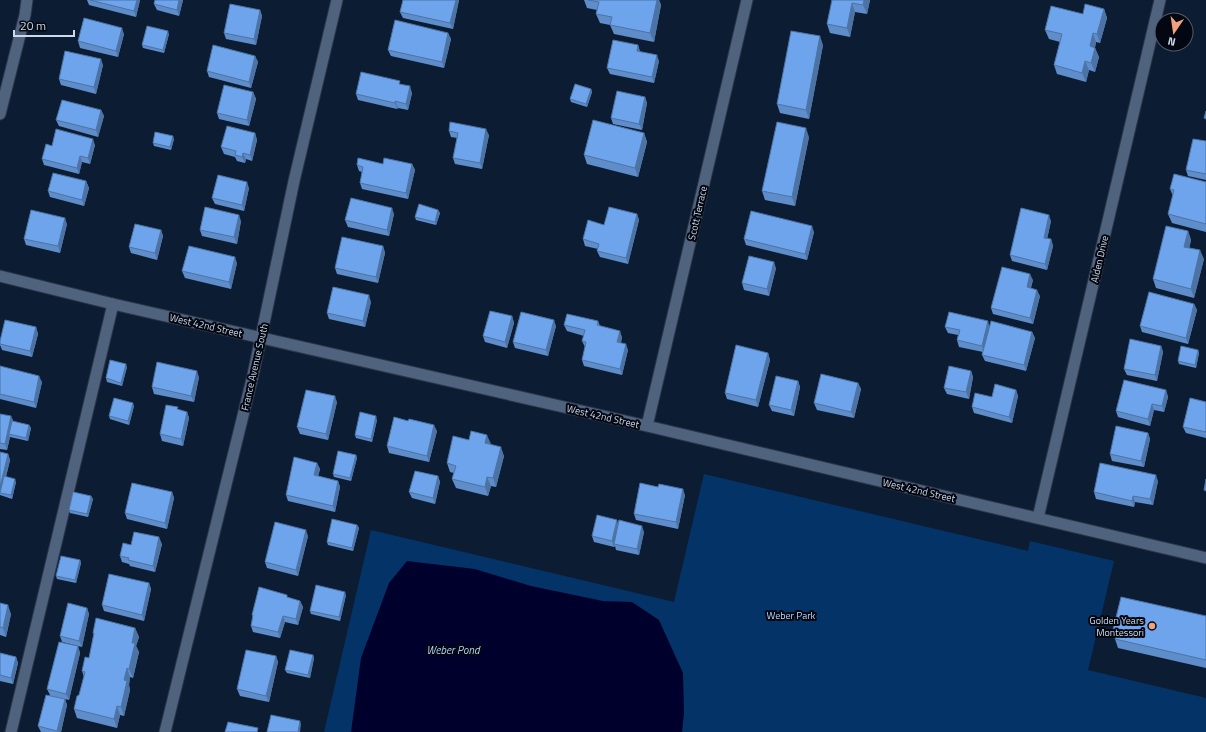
<svg xmlns="http://www.w3.org/2000/svg" width="1206" height="732" font-family="'Titillium Web',sans-serif">
  <rect width="100%" height="100%" fill="#0c1d33"/>
  <path fill="#043368" d="M704 474 1028 551 1030 541 1114 561 1088 670 1206 698V732H324L371 530 674 602Z"/>
  <path fill="#00002c" d="M407 561 475 569 531 586 603 601 632 602 659 620 683 673 684 713 682 732H351L361 658 389 583Z"/>
  <g fill="none" stroke-linecap="round" stroke-linejoin="round">
    <defs>
      <path id="service" d="M11 732 113 304"/>
      <path id="minor" d="M0 114 25 15 27 0
        M0 276 113 304 647 426 1206 558
        M647 426 747 0
        M1038 518 1160 0"/>
      <path id="secondary" d="M165 732 253 375 294 181 337 0"/>
    </defs>
    <use href="#service" stroke="#2d3548" stroke-width="13"/>
    <use href="#minor" stroke="#2d3548" stroke-width="13"/>
    <use href="#secondary" stroke="#2d3548" stroke-width="13"/>
    <use href="#service" stroke="#4f637e" stroke-width="11"/>
    <use href="#minor" stroke="#4f637e" stroke-width="11"/>
    <use href="#secondary" stroke="#4f637e" stroke-width="11"/>
  </g>
  <path fill="#5e8dca" d="M87 0H140L136 17 89 5Z
    M155 0H183L179 16 157 10 154 4Z
    M403 0H459L453 29 403 18 400 12Z
    M584 0H659L661 5 654 42 614 34 610 25 600 23 596 14 597 10 587 8Z
    M832 0H870L867 14 855 12 850 37 830 33 827 24Z
    M1104 9 1107 18 1100 43 1096 42 1095 48 1099 57 1095 72 1089 70 1086 82 1057 74 1054 65 1060 42 1049 39 1045 30 1083 14Z
    M260 10 262 16 256 45 226 39 224 33Z
    M448 33 451 39 444 68 391 56 388 50Z
    M124 34 118 57 80 48 78 41Z
    M169 34 164 53 143 48 142 45Z
    M638 45 640 52 659 61 654 83 610 74 607 68Z
    M823 45 809 119 780 113 777 104Z
    M255 56 258 62 251 88 209 77 207 71Z
    M103 65 96 94 61 85 59 79Z
    M401 84 412 93 408 110 398 108 397 109 358 100 356 94Z
    M591 89 592 92 587 107 571 102 570 99Z
    M253 92 256 99 249 126 219 119 217 113Z
    M645 97 647 103 642 130 613 124 611 118Z
    M101 110 104 116 98 137 59 126 56 120Z
    M449 131 489 135 482 169 455 164 453 158 457 138 451 137Z
    M255 133 257 140 252 161 246 159 245 163 237 161 235 157 224 154 221 147Z
    M644 133 647 142 638 177 587 164 584 155Z
    M809 137 795 206 765 200 762 191Z
    M174 139 171 150 154 146 153 143Z
    M1206 141V180L1188 176 1186 170Z
    M95 145 90 164 82 162 79 174 44 165 42 159 52 146Z
    M383 164H412L415 170 408 199 362 189 360 183 362 172 359 171 357 165Z
    M86 181 89 188 84 206 50 197 48 191Z
    M1206 182V232L1172 223 1168 214 1173 196 1170 189Z
    M249 188 244 211 215 204 212 198Z
    M438 210 440 213 436 225 416 220 415 217Z
    M394 214 389 236 348 227 345 220Z
    M637 214 639 220 628 264 600 257 597 251 598 249 585 246 583 239 604 225Z
    M241 221 237 244 202 236 200 230Z
    M1051 221 1047 239H1051L1053 246 1047 270 1012 261 1010 255Z
    M67 224 60 253 26 245 24 239Z
    M161 230 163 236 157 260 131 253 129 247Z
    M1188 231 1191 240 1189 248 1204 259 1194 298 1156 288 1153 279Z
    M814 232 807 260 746 245 744 239Z
    M383 246 385 253 378 283 337 274 335 268Z
    M237 263 231 289 185 278 182 271Z
    M776 268 769 296 744 290 742 283Z
    M1033 280 1031 288 1040 296 1033 324 993 314 991 308Z
    M371 302 365 327 329 319 327 313Z
    M1194 304 1197 310 1188 344 1142 332 1140 326Z
    M512 316 514 323 507 348 485 342 483 336Z
    M598 321 600 326 622 337 621 343 628 350 622 375 584 366 582 360 585 347 582 341 584 336 567 331 564 325Z
    M556 326 548 356 515 348 513 342Z
    M990 326 1032 332 1035 338 1026 371 985 361 982 355 983 352 959 347 957 340 958 335 948 333 945 327Z
    M36 327 38 334 32 357 2 350 0 345V341Z
    M1161 346 1163 352 1157 381 1127 375 1124 369Z
    M1198 350 1199 353 1196 368 1179 364 1178 361Z
    M768 353 770 360 758 407 727 399 725 393Z
    M0 366 42 382 36 408 0 399Z
    M127 367 122 386 107 382 106 378Z
    M971 371 973 377 969 399 947 394 944 388Z
    M199 377 194 402 154 394 152 387Z
    M798 381 800 387 794 416 772 411 769 405Z
    M858 383 861 389 854 418 817 410 814 403Z
    M1016 390 1018 396 1012 423 974 413 972 407 992 397Z
    M1166 390 1168 397 1164 412 1154 410 1150 426 1118 417 1116 411Z
    M337 402 328 440 300 434 297 427Z
    M1206 402V438L1186 433 1183 427Z
    M134 406 129 425 110 419 109 416Z
    M179 410 187 412 189 418 183 446 162 441 160 434Z
    M0 414 13 421 29 425 31 428 28 441 10 437 7 450 0 449Z
    M377 420 372 442 356 438 355 435Z
    M408 421 437 431 429 462 389 453 387 446Z
    M1148 433 1150 439 1144 467 1112 461 1110 454Z
    M469 440 491 444 504 456 496 487 491 486 488 496 456 488 452 479 454 473 450 472 447 463Z
    M0 452 8 454 10 460 6 477 16 482 12 499 0 495Z
    M356 455 357 458 351 481 334 477 333 474Z
    M317 463 320 469 318 476 338 481 340 487 335 512 288 501 286 495Z
    M438 476 440 482 435 504 412 498 409 492Z
    M1158 481 1153 505 1135 502 1134 507 1096 499 1094 492Z
    M658 487 685 495 678 529 636 520 634 514Z
    M172 492 174 498 167 529 127 519 125 513Z
    M91 496 93 499 88 517 70 513 69 510Z
    M618 523 644 532 639 555 616 550 615 546 614 547 594 542 592 536Z
    M357 525 359 528 353 551 328 545 327 542Z
    M308 536 298 576 267 568 265 562Z
    M162 544 155 572 130 566 129 564 122 562 120 556 131 545Z
    M80 560 81 563 76 583 57 579 56 576Z
    M149 583 151 589 144 621 104 611 102 605Z
    M346 595 340 621 311 614 310 611Z
    M289 598 300 601 303 607 298 625 285 622 280 638 253 632 251 626 253 618 252 615Z
    M0 603 11 614 6 637 0 635Z
    M87 608 89 614 82 647 62 642 60 636Z
    M1206 616V668L1118 648 1115 639 1116 637 1113 630Z
    M135 628 139 637 136 646 139 652 133 678 130 677 129 685 130 690 124 716 120 715 117 728 77 718 74 709 79 695 84 677 82 671 89 658 94 636 93 633Z
    M78 646 80 653 69 700 65 699 67 705 61 732H41L38 726 50 695 47 689Z
    M0 653 16 657 18 663 13 684 0 681Z
    M313 655 314 658 310 678 287 673 285 670Z
    M276 656 278 662 269 702 240 696 237 689Z"/>
  <path fill="#4c73a4" d="M137 0H140L136 17 134 11Z
    M179 0H183L179 16 177 10Z
    M456 0H459L453 29 450 23Z
    M657 0H659L661 5 654 42 650 33Z
    M864 0H870L867 14 863 5Z
    M852 3 855 12 850 37 847 28Z
    M1104 9 1107 18 1100 43 1097 34Z
    M260 10 262 16 256 45 254 39Z
    M122 28 124 34 118 57 116 51Z
    M168 31 169 34 164 53 163 50Z
    M448 33 451 39 444 68 442 62Z
    M1093 33 1096 42 1093 55 1090 46Z
    M820 36 823 45 809 119 806 110Z
    M638 45 640 51 639 57 637 51Z
    M1095 48 1099 57 1095 72 1091 63Z
    M657 55 659 61 654 83 652 77Z
    M255 56 258 62 251 88 249 82Z
    M101 59 103 65 96 94 94 87Z
    M1085 61 1089 70 1086 82 1082 73Z
    M410 86 412 93 408 110 406 104Z
    M591 89 592 92 587 107 586 104Z
    M253 92 256 99 249 126 247 120Z
    M645 97 647 103 642 130 639 124Z
    M395 101 398 108 397 109 395 103Z
    M101 110 104 116 98 137 96 130Z
    M806 128 809 137 795 206 792 197Z
    M486 129 489 135 482 169 480 163Z
    M255 133 257 140 252 161 250 155Z
    M644 133 647 142 638 177 635 168Z
    M173 136 174 139 171 150 170 147Z
    M93 139 95 145 90 164 88 158Z
    M243 153 246 159 245 163 242 157Z
    M80 156 82 162 79 174 77 168Z
    M412 164 415 170 408 199 406 193Z
    M86 181 89 188 84 206 82 200Z
    M247 182 249 188 244 211 242 205Z
    M392 208 394 214 389 236 387 230Z
    M438 210 440 213 436 225 435 222Z
    M637 214 639 220 628 264 626 258Z
    M239 215 241 221 237 244 234 237Z
    M1049 215 1051 221 1046 244 1044 238Z
    M65 218 67 224 60 253 58 246Z
    M812 226 814 232 807 260 805 254Z
    M161 230 163 236 157 260 155 253Z
    M1188 231 1191 240 1188 256 1184 247Z
    M1051 239 1053 246 1047 270 1045 264Z
    M383 246 385 253 378 283 376 277Z
    M1200 250 1204 259 1194 298 1191 289Z
    M235 257 237 263 231 289 229 282Z
    M774 262 776 268 769 296 767 289Z
    M1030 274 1033 280 1029 293 1027 287Z
    M1037 290 1040 296 1033 324 1030 318Z
    M369 295 371 302 365 327 363 321Z
    M1194 304 1197 310 1188 344 1186 338Z
    M512 316 514 323 507 348 505 342Z
    M554 320 556 326 548 356 546 350Z
    M988 321 990 328 984 353 982 346Z
    M36 327 38 334 32 357 30 351Z
    M620 331 622 337 619 348 617 342Z
    M1032 332 1035 338 1026 371 1024 365Z
    M626 344 628 350 622 375 620 369Z
    M1161 346 1163 352 1157 381 1155 375Z
    M1198 350 1199 353 1196 368 1195 365Z
    M768 353 770 360 758 407 756 400Z
    M126 364 127 367 122 386 121 383Z
    M197 371 199 377 194 402 191 396Z
    M971 371 973 377 969 399 966 392Z
    M39 376 42 382 36 408 34 402Z
    M798 381 800 387 794 416 791 410Z
    M858 383 861 389 854 418 851 412Z
    M1016 390 1018 396 1012 423 1009 417Z
    M1166 390 1168 397 1164 412 1162 406Z
    M335 396 337 402 328 440 326 434Z
    M133 403 134 406 129 425 128 421Z
    M1152 404 1154 410 1150 426 1148 419Z
    M187 412 189 418 183 446 181 439Z
    M11 416 14 422 9 434 10 437 7 450 5 444Z
    M376 416 377 420 372 442 371 439Z
    M29 425 31 428 28 441 26 438Z
    M434 425 437 431 429 462 427 456Z
    M1148 433 1150 439 1144 467 1141 461Z
    M487 435 491 444 489 452 485 443Z
    M501 447 504 456 496 487 493 478Z
    M8 454 10 460 2 493H0V487Z
    M356 455 357 458 351 481 350 478Z
    M317 463 320 469 317 482 314 475Z
    M1156 475 1158 481 1153 505 1150 499Z
    M438 476 440 482 435 504 433 498Z
    M487 477 491 486 488 496 485 487Z
    M15 479 16 482 12 499 11 495Z
    M338 481 340 487 335 512 333 506Z
    M683 489 685 495 678 529 676 522Z
    M172 492 174 498 167 529 165 523Z
    M91 496 93 499 88 517 87 514Z
    M1133 496 1135 502 1134 507 1132 501Z
    M617 520 619 526 614 544V547L612 541Z
    M357 525 359 528 353 551 352 548Z
    M642 526 644 532 639 555 637 549Z
    M306 530 308 536 298 576 296 570Z
    M159 537 162 544 155 572 153 566Z
    M80 560 81 563 76 583 75 580Z
    M149 583 151 589 144 621 142 615Z
    M345 592 346 595 340 621 339 617Z
    M300 601 303 607 298 625 296 619Z
    M8 605 11 614 6 637 3 628Z
    M87 608 89 614 82 647 79 641Z
    M283 616 285 622 280 638 278 632Z
    M135 628 139 637 136 646 139 652 133 678 129 669 132 643Z
    M78 646 80 653 69 700 66 694Z
    M313 655 314 658 310 678 308 675Z
    M276 656 278 662 269 702 266 696Z
    M16 657 18 663 13 684 11 678Z
    M127 668 130 677 129 685 130 690 124 716 121 707 124 680Z
    M65 699 67 705 61 732H58L57 731Z
    M117 706 120 715 117 728 114 719Z
    M300 721 301 724 300 732H298Z"/>
  <path fill="#6da4eb" stroke="#4c73a4" d="M90 0H137L134 11Z
    M155 0H179L177 10 154 4Z
    M403 0H456L450 23 400 12Z
    M588 0H657L650 33 610 25 612 17 596 14 599 2Z
    M832 0H864L863 5 852 3 847 28 827 24Z
    M230 4 260 10 254 39 224 33Z
    M1085 4 1104 9 1097 34 1093 33 1090 46 1095 48 1091 63 1085 61 1082 73 1054 65 1062 34 1045 30 1051 6 1083 14Z
    M84 18 122 28 116 51 78 41Z
    M395 20 448 33 442 62 388 50Z
    M147 26 168 31 163 50 142 45Z
    M791 31 820 36 806 110 777 104Z
    M613 40 638 45 637 51 657 55 652 77 607 68Z
    M213 45 255 56 249 82 207 71Z
    M65 51 101 59 94 87 59 79Z
    M361 72 400 81 399 84 410 86 406 104 395 101V103L356 94Z
    M575 84 591 89 586 104 570 99Z
    M224 85 253 92 247 120 217 113Z
    M617 91 645 97 639 124 611 118Z
    M62 100 101 110 96 130 56 120Z
    M1206 111V119L1204 118Z
    M593 120 644 133 635 168 584 155Z
    M450 122 486 129 480 163 453 158 458 133 449 131Z
    M777 122 806 128 792 197 762 191Z
    M227 126 255 133 250 155 243 153 242 157 235 155 236 151 221 147Z
    M56 129 93 139 88 158 80 156 77 168 42 159 46 144 52 146Z
    M155 132 173 136 170 147 153 143Z
    M1193 139 1206 141V174L1186 170Z
    M358 158 383 164 384 158 412 164 406 193 360 183 363 167 357 165Z
    M53 173 86 181 82 200 48 191Z
    M1174 174 1206 182V224L1168 214 1174 190 1170 189Z
    M218 175 247 182 242 205 212 198Z
    M351 198 392 208 387 230 345 220Z
    M419 204 438 210 435 222 415 217Z
    M205 207 239 215 234 237 200 230Z
    M609 207 637 214 626 258 597 251 599 244 583 239 588 220 604 225Z
    M1021 208 1049 215 1044 238 1051 239 1045 264 1010 255Z
    M31 210 65 218 58 246 24 239Z
    M751 211 812 226 805 254 744 239Z
    M135 224 161 230 155 253 129 247Z
    M1166 226 1188 231 1184 247 1200 250 1191 289 1153 279Z
    M342 237 383 246 376 277 335 268Z
    M189 246 235 257 229 282 182 271Z
    M749 256 774 262 767 289 742 283Z
    M1002 267 1030 274 1027 287 1037 290 1030 318 991 308Z
    M333 287 369 295 363 321 327 313Z
    M1149 292 1194 304 1186 338 1140 326Z
    M490 311 512 316 505 342 483 336Z
    M521 312 554 320 546 350 513 342Z
    M949 312 988 321 982 346 957 340 960 330 945 327Z
    M567 314 598 321 597 325 620 331 617 342 626 344 620 369 582 360 586 342 582 341 585 330 564 325Z
    M5 320 36 327 30 351 0 344V341Z
    M991 321 1032 332 1024 365 982 355Z
    M1130 339 1161 346 1155 375 1124 369Z
    M736 345 768 353 756 400 725 393Z
    M1181 346 1198 350 1195 365 1178 361Z
    M110 360 126 364 121 383 106 378Z
    M157 362 197 371 191 396 152 387Z
    M0 366 39 376 34 402 0 394Z
    M949 366 971 371 966 392 944 388Z
    M821 374 858 383 851 412 814 403Z
    M776 376 798 381 791 410 769 405Z
    M1124 380 1166 390 1162 406 1152 404 1148 419 1116 411Z
    M995 384 1016 390 1009 417 972 407 975 393 992 397Z
    M306 390 335 396 326 434 297 427Z
    M114 398 133 403 128 421 109 416Z
    M1190 398 1206 402V432L1183 427Z
    M166 405 178 407 177 409 187 412 181 439 160 434Z
    M360 412 376 416 371 439 355 435Z
    M0 414 11 416 5 444 0 443Z
    M394 417 408 421 409 419 434 425 427 456 387 446Z
    M12 421 29 425 26 438 9 434Z
    M1116 426 1148 433 1141 461 1110 454Z
    M471 431 487 435 485 443 501 447 493 478 487 477 485 487 452 479 456 466 447 463 453 436 469 440Z
    M338 451 356 455 350 478 333 474Z
    M0 452 8 454 0 487Z
    M294 457 317 463 314 475 338 481 333 506 286 495Z
    M1100 463 1156 475 1150 499 1133 496 1132 501 1094 492Z
    M415 471 438 476 433 498 409 492Z
    M4 476 15 479 11 495 0 493Z
    M1206 479V491L1204 490Z
    M132 483 172 492 165 523 125 513Z
    M640 483 658 487 659 484 683 489 676 522 634 514Z
    M73 492 91 496 87 514 69 510Z
    M597 515 617 520 612 541 592 536Z
    M332 519 357 525 352 548 327 542Z
    M619 520 642 526 637 549 614 544Z
    M275 522 306 530 296 570 265 562Z
    M134 532 159 537 153 566 128 560 129 558 120 556 123 543 131 545Z
    M61 556 80 560 75 580 56 576Z
    M109 574 149 583 142 615 102 605Z
    M316 585 345 592 339 617 310 611Z
    M259 587 287 595V597L300 601 296 619 283 616 278 632 251 626 253 615H252Z
    M1121 597 1206 616V660L1115 639 1117 631 1113 630Z
    M0 603 8 605 3 628 0 627Z
    M68 603 87 608 79 641 60 636Z
    M96 618 135 628 132 643H135L129 669 127 668 124 680 127 681 121 707 117 706 114 719 74 709 77 696 79 695 85 672 82 671 85 657 89 658 94 633H93Z
    M59 642 78 646 66 694 47 689Z
    M246 650 276 656 266 696 237 689Z
    M290 650 313 655 308 675 285 670Z
    M0 653 16 657 11 678 0 675Z
    M46 695 65 699 57 731 38 726Z
    M271 715 300 721 298 732H267Z
    M228 722 258 728 257 732H225Z"/>
  <circle fill="#f1a17c" stroke="#030711" stroke-width="1.5" cx="1152" cy="626" r="4"/>
  <g text-anchor="middle" stroke-width="4" stroke-linejoin="round" paint-order="stroke">
    <g font-size="10" fill="#cedae9" stroke="#030711">
      <text transform="translate(697 213) rotate(-77)" y="4">Scott Terrace</text>
      <text transform="translate(1099 259) rotate(-77)" y="4">Alden Drive</text>
      <text transform="translate(206 325) rotate(13)" y="4">West 42nd Street</text>
      <text transform="translate(254 367) rotate(-77)" y="4">France Avenue South</text>
      <text transform="translate(603 416) rotate(13)" y="4">West 42nd Street</text>
      <text transform="translate(919 490) rotate(13)" y="4">West 42nd Street</text>
    </g>
    <g font-size="10" fill="#bad6fb" stroke="#030711">
      <text x="791" y="619">Weber Park</text>
    </g>
    <g font-size="10" fill="#cedae9" stroke="#030711" text-anchor="end">
      <text x="1144" y="624">Golden Years<tspan x="1144" dy="12">Montessori</tspan></text>
    </g>
    <g font-size="11" font-style="italic" fill="#b7d3f8" stroke="#030711">
      <text x="453" y="654">Weber Pond</text>
    </g>
  </g>
  <g transform="translate(1174 32) rotate(193)"><circle r="19" fill="#030711" stroke="#545b67"/>
  <path d="M0-3L7 15L0 10L-7 15Z" fill="#f1a17c"/>
  <text y="-6" font-size="11" font-weight="bold" text-anchor="middle" fill="#cedae9">N</text>
  </g>
  <path d="M14 30v6h60v-6" fill="none" stroke="#cedae9" stroke-width="2"/>
  <text x="20" y="30" font-size="12" fill="#cedae9" stroke="#030711" stroke-width="3" paint-order="stroke">20 m</text>
</svg>
